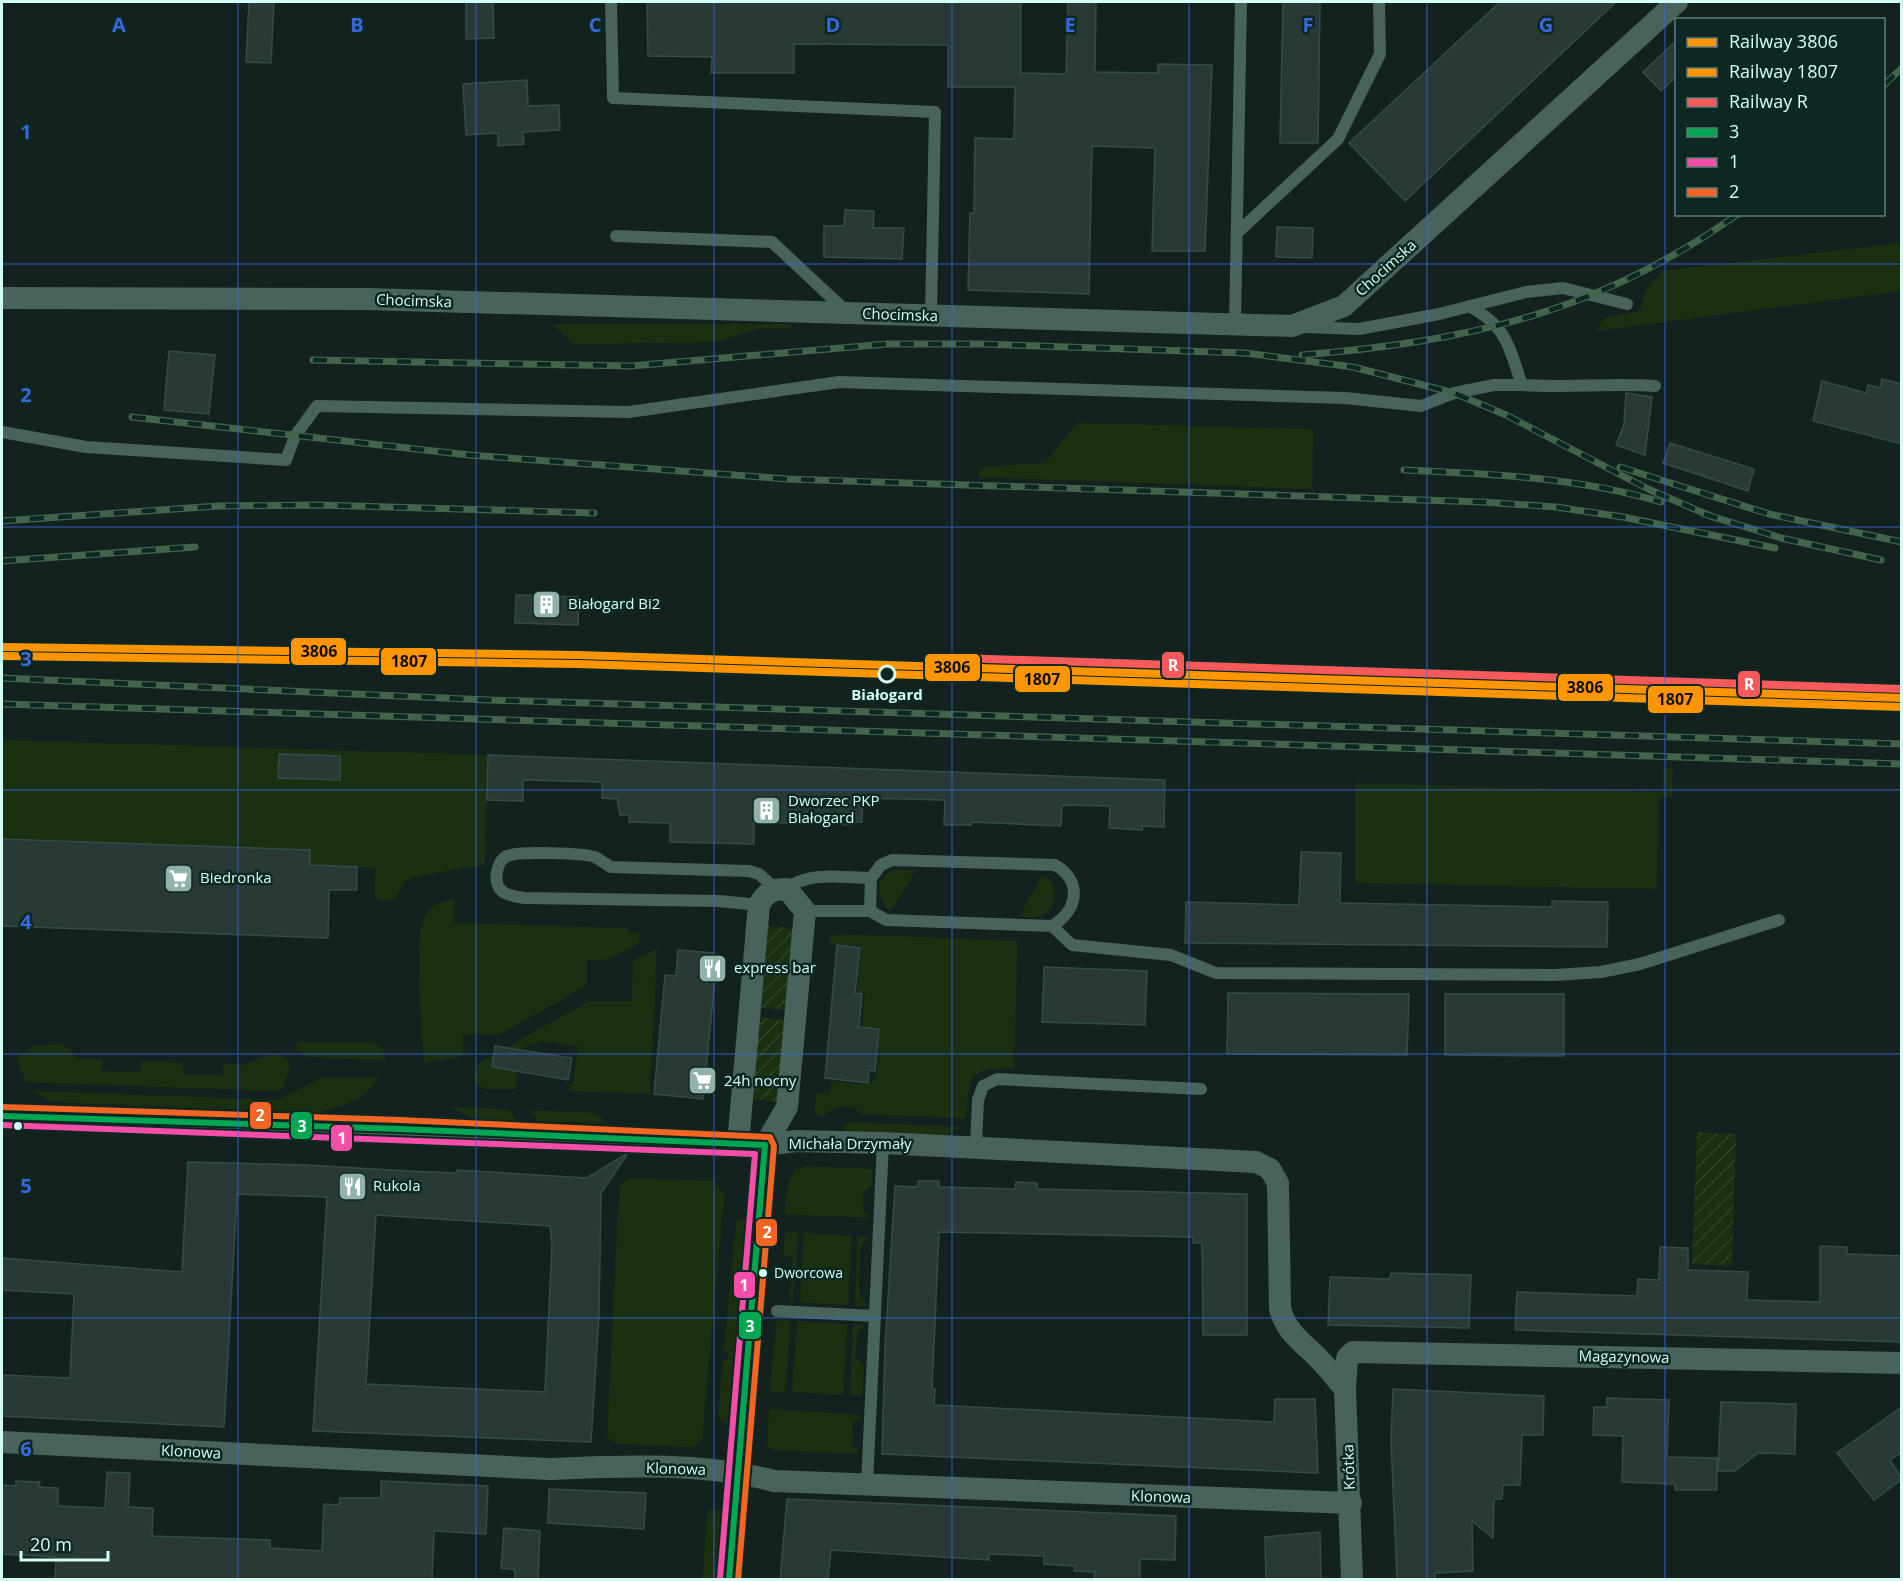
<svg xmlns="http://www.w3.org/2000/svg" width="1903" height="1581" font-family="'Open Sans',sans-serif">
  <defs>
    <pattern id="garden-furrows" width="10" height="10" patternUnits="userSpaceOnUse" patternTransform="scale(1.5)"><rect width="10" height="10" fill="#1b3011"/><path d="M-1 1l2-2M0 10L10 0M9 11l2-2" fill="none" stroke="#304528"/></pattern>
  </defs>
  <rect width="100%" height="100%" fill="#13221f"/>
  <path fill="#1b3011" d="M1901 243V291L1596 331 1604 318 1640 311 1645 291 1662 271Z
    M552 324H791L790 328 757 329 716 342 573 344Z
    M1077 423 1314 429 1312 489 978 477 980 467 1045 463Z
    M2 740 487 755 485 865 416 876 404 882 393 901 378 900 374 895 375 868 310 865V850L2 838Z
    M1664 768H1673L1672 797H1659L1657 889 1355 883V783L1662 792Z
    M893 870H916L892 909 889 910C875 899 876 876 893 870Z
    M1042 876 1046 877C1067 896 1045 928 1020 915Z
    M454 899V923L627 928 628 932 639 933V943L610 959 587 960V985L501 1034H463V1056L424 1063C422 1036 414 940 424 918 429 905 441 901 454 899Z
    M837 934 1018 941 1014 1069C966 1067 970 1076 966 1118L861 1114 854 1107C840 1106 833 1107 822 1117L814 1114 816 1093 829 1094 831 1081 867 1085 876 1078 880 1028 862 1026 865 993 857 992 861 946 830 944V938Z
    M657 948 650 1094 569 1091 568 1085H573L578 1046 541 1041 521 1049 515 1089H485L474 1081 475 1071 479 1063 589 1001H632L633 961Z
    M296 1042H371L383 1049 385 1060 306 1057 297 1050Z
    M60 1044 71 1050 76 1058 102 1059 101 1071 140 1072 141 1061 183 1063V1074L222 1075 223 1064 244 1065 271 1053 284 1057 291 1067 281 1090 276 1091 26 1082 16 1057 34 1046Z
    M325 1077H379C366 1099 343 1107 319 1112L52 1102 32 1091 277 1100Z
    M451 1107 505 1109 511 1111 516 1120 474 1119Z
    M530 1110 595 1113 608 1123 537 1121Z
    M848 1122 962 1127 946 1135 844 1131 843 1125Z
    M805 1166 872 1169V1186L863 1193V1210L870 1218 785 1214C787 1196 785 1172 805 1166Z
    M629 1178 714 1181 724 1196 702 1441 693 1447 617 1444 607 1437 618 1211 620 1185Z
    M747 1218 728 1425 718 1417 723 1359 728 1360 729 1352 724 1351 736 1222Z
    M785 1232 798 1233 793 1302H789L793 1257 783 1255Z
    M804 1233 852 1236 848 1305 800 1302Z
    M858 1237H869L860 1248 859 1294 866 1302V1306H855Z
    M777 1320 791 1321 785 1392 769 1391Z
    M797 1321 847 1324 843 1395 792 1392Z
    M853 1324 865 1325 857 1334 855 1356 864 1366 862 1396 850 1395Z
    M769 1409 861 1415V1418L853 1423 852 1446 858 1449 857 1454 773 1450 767 1445Z
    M708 1510 721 1511 715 1579H702Z"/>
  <path fill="url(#garden-furrows)" d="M768 926 793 928 786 1010 761 1008Z
    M760 1017 784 1020 777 1102 752 1099Z
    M1697 1132 1736 1134 1732 1266 1692 1264Z"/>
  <path fill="#283936" stroke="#344c48" stroke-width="1.5" fill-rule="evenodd" d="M249 2H274L271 63 246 62Z
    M466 2H493L494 38 466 39Z
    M647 2H1021V73L1066 74 1068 2H1096L1095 72 1158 73V64L1212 65 1205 251H1152L1155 148 1092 146 1089 294 968 290 970 213H974L975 138 1014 139 1015 87H948V45L794 44V73H711L712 57 648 56Z
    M1283 2H1320L1318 143H1280Z
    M1500 2H1616L1405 201 1349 143Z
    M1677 40V76L1661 91 1643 72Z
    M527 80 528 106 559 105 560 130 523 132 524 144 498 146V133L466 135 463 84Z
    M845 210 874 211 873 228H904L902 259 824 257V226H844Z
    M1277 227 1313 228 1312 258 1276 257Z
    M169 351 215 355 209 414 164 410Z
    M1882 379 1902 384V444L1813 421 1822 381 1866 393 1868 385 1880 388Z
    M1626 393 1652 397 1645 455 1616 445 1624 424Z
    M1670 443 1754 469 1748 491 1663 463Z
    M516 595 579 597 578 625 515 623Z
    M279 754 340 756V780L278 778Z
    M488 755 1165 780 1164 827 1142 826V830L1109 828 1110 806 1062 805 1061 826 971 822V825H944L945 800 863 798 862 822H853V825L754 822V844L670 842V823L629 822V815H620L617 799 602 798V782L523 780V801L487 800Z
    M2 839 310 850V865L357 867V890H329L328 938 2 926Z
    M1301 852 1341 853 1340 903 1552 907V901L1608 902 1607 947 1185 943 1186 902 1299 905Z
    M837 945 860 948 855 993 862 994 859 1027 879 1029 875 1071 869 1070 868 1083 825 1078Z
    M678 950 714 953 712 979H715L703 1099 654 1094 665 975 676 976Z
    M1044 967 1147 971 1145 1025 1042 1022Z
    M1228 993 1409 994 1407 1055 1227 1054Z
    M1445 994H1564V1056L1445 1055Z
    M495 1046 572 1058 568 1080 492 1067Z
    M628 1153 601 1193 599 1315 591 1442 313 1431 327 1197 237 1194 224 1427 2 1416V1375L70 1378 74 1294 2 1290V1258L182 1272 188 1162 306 1165 408 1171 456 1173 457 1170 587 1178ZM376 1215 550 1226 552 1245 545 1392 366 1384Z
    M918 1181H939V1187L1015 1189 1016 1182 1037 1183V1189L1247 1194V1335H1203L1202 1243H1193V1237L939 1232 932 1389H935L934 1405 1274 1422 1275 1399H1315L1318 1473 882 1454 885 1347 895 1186 918 1187Z
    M1820 1246 1847 1247V1254L1902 1256V1342L1515 1330 1517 1292 1637 1296 1638 1279 1659 1280 1660 1247 1688 1248V1270L1748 1272 1747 1300 1820 1302Z
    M1391 1273 1471 1275 1469 1328 1328 1325 1330 1277 1390 1279Z
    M1393 1389 1544 1396 1543 1435H1522L1520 1485H1503L1502 1499H1494L1493 1538 1472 1521 1473 1571 1435 1573V1580H1397L1391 1441Z
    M1607 1398 1669 1400 1667 1457 1717 1458V1490H1675V1484L1622 1482 1623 1436 1593 1435 1594 1407H1607Z
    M1721 1402 1796 1404 1795 1454 1758 1453 1735 1471H1718Z
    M1902 1407V1452L1890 1460 1902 1479 1874 1500 1837 1453Z
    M107 1472 130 1473 128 1507 153 1508 152 1536 270 1540V1548L322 1551 324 1504 339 1505 340 1498H381V1481L488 1486 486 1534 434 1531 432 1580H55L56 1557 2 1554V1485L16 1486V1481L40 1482 39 1487 58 1488V1506L105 1508Z
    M549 1489 646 1493 644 1529 548 1523Z
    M787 1499 1176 1516 1175 1560 1140 1559V1580H1094L1095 1572 1074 1571 1075 1566 1044 1564V1556L989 1554V1560L831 1550 828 1580H780Z
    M504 1528 540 1531 538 1580H515V1570L501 1568Z
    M1320 1532 1321 1580H1266L1265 1537Z"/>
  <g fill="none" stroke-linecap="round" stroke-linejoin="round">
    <path stroke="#47635b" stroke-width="12" d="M611 2 613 98 935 112 931 316
      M1237 233 1338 139 1380 54 1379 2
      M616 236 772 242 848 313
      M1469 306C1507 326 1509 347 1522 385 1567 388 1610 383 1655 386
      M1235 325 1241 2
      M1305 327 1359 329 1439 314 1526 292 1563 288 1627 304
      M2 432 86 447 286 460 295 436 317 406 629 412 839 382 1345 398 1421 406 1454 393 1494 385H1522
      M787 889C810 870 844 878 871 878L881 865 892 860 1055 865C1083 881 1078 911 1052 926L886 920 870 911H805
      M759 905 719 901 525 898C518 897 509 896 503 892 492 885 496 861 507 856 518 851 584 853 595 857 600 860 606 864 611 867L749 871 759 874 776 889
      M870 911 871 878
      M1052 926 1072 945 1171 955 1216 973 1555 975 1601 972 1640 964 1779 920
      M976 1146 978 1100 983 1086 997 1079 1201 1089
      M777 1311 875 1316
      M867 1484 883 1143"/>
    <path stroke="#47635b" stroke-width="22" d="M2 298 367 299 1292 326 1344 306 1677 2
      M2 1116 400 1129 765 1145 796 1141 883 1143 1256 1162 1270 1169 1278 1183 1280 1308C1285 1332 1304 1343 1320 1360 1329 1369 1337 1380 1345 1389
      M738 1144 759 905C766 892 773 889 787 889L805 911 787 1107 765 1145
      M2 1442 549 1469C623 1466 701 1462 774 1481L1351 1503
      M729 1580 765 1145
      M1352 1580 1345 1389 1347 1358 1353 1352 1902 1363"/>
    <defs>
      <path id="rail" d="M1884 85 1902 68
        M1302 355C1469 341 1598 313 1738 214
        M313 360 631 366 887 344H983L1245 353 1353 367 1454 393 1506 415 1648 489 1713 517
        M132 417 469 455 787 479 1482 502 1556 507 1623 517 1775 548
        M1620 467 1769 514 1902 542
        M1404 470C1490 474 1577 477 1661 502
        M1704 514 1781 538 1881 560
        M2 521 218 506 319 505 594 513
        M2 561 195 547
        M2 678 488 700 1902 744
        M2 704 1902 764"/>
    </defs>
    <use href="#rail" stroke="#42644a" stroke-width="7"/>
    <use href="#rail" stroke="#0d2823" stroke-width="4.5" stroke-dasharray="14" stroke-linecap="butt"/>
    <defs>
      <path id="bus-1" d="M2 1116 400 1129 765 1145 729 1580"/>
      <path id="bus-2" d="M2 1125 755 1154 720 1579"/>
      <path id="bus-3" d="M2 1107 400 1120 770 1137 774 1146 738 1580"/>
    </defs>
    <use href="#bus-1" stroke="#0d2823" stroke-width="10"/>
    <use href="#bus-2" stroke="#0d2823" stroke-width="10"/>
    <use href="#bus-3" stroke="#0d2823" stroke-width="10"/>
    <use href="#bus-1" stroke="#00a651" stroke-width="6"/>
    <use href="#bus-2" stroke="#f54da8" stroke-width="6"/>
    <use href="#bus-3" stroke="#f26522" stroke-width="6"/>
    <defs>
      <path id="rail-1" d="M2 647 578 655 1902 698"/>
      <path id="rail-2" d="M2 656 578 664 1902 707"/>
      <path id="rail-3" d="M930 657 1902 689"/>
    </defs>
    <use href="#rail-1" stroke="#0d2823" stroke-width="12"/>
    <use href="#rail-2" stroke="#0d2823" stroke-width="12"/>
    <use href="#rail-3" stroke="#0d2823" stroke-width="12"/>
    <use href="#rail-1" stroke="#ff9500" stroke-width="8"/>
    <use href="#rail-2" stroke="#ff9500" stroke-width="8"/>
    <use href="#rail-3" stroke="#f75a5a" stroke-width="8"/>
  </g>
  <path fill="none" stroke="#3869dc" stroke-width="1.5" stroke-opacity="0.55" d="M238 2V1580M476 2V1580M714 2V1580M952 2V1580M1189 2V1580M1427 2V1580M1665 2V1580M2 264H1902M2 527H1902M2 790H1902M2 1054H1902M2 1318H1902"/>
  <defs>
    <symbol id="building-square" viewBox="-11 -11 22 22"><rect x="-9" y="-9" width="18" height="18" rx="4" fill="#90b2ab" stroke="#0d2823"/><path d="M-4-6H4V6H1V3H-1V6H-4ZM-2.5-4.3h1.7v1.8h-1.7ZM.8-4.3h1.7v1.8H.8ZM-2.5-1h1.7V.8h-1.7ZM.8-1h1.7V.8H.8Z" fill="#fff"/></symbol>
    <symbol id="supermarket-square" viewBox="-11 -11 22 22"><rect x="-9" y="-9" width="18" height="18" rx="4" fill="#90b2ab" stroke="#0d2823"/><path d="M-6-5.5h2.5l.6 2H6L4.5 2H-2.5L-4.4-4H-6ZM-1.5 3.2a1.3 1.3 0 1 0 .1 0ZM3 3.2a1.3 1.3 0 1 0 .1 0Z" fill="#fff"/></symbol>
    <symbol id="restaurant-square" viewBox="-11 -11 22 22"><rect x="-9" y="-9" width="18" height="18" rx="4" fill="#90b2ab" stroke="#0d2823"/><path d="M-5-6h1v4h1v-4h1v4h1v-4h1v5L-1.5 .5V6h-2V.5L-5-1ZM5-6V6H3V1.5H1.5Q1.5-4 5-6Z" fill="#fff"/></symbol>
  </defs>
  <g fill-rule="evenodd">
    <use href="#building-square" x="530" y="588" width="33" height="33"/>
    <use href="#building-square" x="750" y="794" width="33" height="33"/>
    <use href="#supermarket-square" x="162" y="862" width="33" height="33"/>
    <use href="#restaurant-square" x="696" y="952" width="33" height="33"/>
    <use href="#supermarket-square" x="686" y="1064" width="33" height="33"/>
    <use href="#restaurant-square" x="336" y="1170" width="33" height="33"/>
  </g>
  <circle fill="#0d2823" stroke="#d3fff6" stroke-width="3" cx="887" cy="674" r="8"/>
  <g fill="#d3fff6" stroke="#0d2823" stroke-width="2">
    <circle cx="18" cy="1126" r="5"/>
    <circle cx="763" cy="1273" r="5"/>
  </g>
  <g text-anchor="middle" stroke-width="5" stroke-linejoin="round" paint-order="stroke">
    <g font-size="14" fill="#d3fff6" stroke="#0d2823" text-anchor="start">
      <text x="774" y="1278">Dworcowa</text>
    </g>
    <g font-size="15" fill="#d3fff6" stroke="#0d2823">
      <text transform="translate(1386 268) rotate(-42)" y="5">Chocimska</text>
      <text transform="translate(414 301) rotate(2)" y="5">Chocimska</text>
      <text transform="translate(900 315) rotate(2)" y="5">Chocimska</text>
      <text x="850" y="1149">Michała Drzymały</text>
      <text transform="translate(1624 1357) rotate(1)" y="5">Magazynowa</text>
      <text transform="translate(191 1452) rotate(3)" y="5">Klonowa</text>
      <text transform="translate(1349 1467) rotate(-92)" y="5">Krótka</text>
      <text transform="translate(676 1469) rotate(2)" y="5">Klonowa</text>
      <text transform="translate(1161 1497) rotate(2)" y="5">Klonowa</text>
    </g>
    <g font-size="15" fill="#d3fff6" stroke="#0d2823" text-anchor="start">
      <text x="568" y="609">Białogard Bi2</text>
      <text x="788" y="806">Dworzec PKP<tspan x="788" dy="17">Białogard</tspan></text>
      <text x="200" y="883">Biedronka</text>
      <text x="734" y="973">express bar</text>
      <text x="724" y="1086">24h nocny</text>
      <text x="373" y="1191">Rukola</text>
    </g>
    <g font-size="15" font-weight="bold" fill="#d3fff6" stroke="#0d2823">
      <text x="887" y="700">Białogard</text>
    </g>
  </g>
  <g font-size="20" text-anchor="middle" font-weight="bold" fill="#3869dc" stroke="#0d2823" stroke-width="5" stroke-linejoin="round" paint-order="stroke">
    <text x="119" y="32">A</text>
    <text x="357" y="32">B</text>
    <text x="595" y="32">C</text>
    <text x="833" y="32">D</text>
    <text x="1070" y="32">E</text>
    <text x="1308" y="32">F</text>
    <text x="1546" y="32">G</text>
    <text x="26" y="139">1</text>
    <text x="26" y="402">2</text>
    <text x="26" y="666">3</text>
    <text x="26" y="929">4</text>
    <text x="26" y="1193">5</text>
    <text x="26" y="1456">6</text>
  </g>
  <g stroke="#0d2823" stroke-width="2">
    <rect x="290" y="637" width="57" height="29" rx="6" fill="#ff9500"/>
    <rect x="380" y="647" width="57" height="29" rx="6" fill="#ff9500"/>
    <rect x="1161" y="651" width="24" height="28" rx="6" fill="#f75a5a"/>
    <rect x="924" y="653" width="57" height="29" rx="6" fill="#ff9500"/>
    <rect x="1014" y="665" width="57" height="28" rx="6" fill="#ff9500"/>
    <rect x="1737" y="670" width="24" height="28" rx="6" fill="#f75a5a"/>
    <rect x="1557" y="673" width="57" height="29" rx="6" fill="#ff9500"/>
    <rect x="1647" y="685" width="57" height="29" rx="6" fill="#ff9500"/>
    <rect x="249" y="1101" width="23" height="29" rx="6" fill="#f26522"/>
    <rect x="290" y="1111" width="23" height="29" rx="6" fill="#00a651"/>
    <rect x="330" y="1124" width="23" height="28" rx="6" fill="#f54da8"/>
    <rect x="755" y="1218" width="23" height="29" rx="6" fill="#f26522"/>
    <rect x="733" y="1271" width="23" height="28" rx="6" fill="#f54da8"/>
    <rect x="738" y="1311" width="24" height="29" rx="6" fill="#00a651"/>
  </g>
  <g font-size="16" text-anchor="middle" font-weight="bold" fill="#fff">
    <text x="1173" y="671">R</text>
    <text x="1749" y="690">R</text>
    <text x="260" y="1121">2</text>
    <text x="302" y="1132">3</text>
    <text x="342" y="1144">1</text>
    <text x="767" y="1238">2</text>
    <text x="744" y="1291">1</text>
    <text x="750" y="1332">3</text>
  </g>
  <g font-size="16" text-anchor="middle" font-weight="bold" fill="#111">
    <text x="319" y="657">3806</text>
    <text x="409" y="667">1807</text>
    <text x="952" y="673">3806</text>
    <text x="1042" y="685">1807</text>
    <text x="1585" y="693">3806</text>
    <text x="1675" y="705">1807</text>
  </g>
  <rect width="1903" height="1581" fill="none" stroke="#d3fff6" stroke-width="6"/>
  <rect x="1675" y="18" width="210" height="198" fill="#0d2823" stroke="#5c7e77" stroke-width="1.5"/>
  <rect x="1687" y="38" width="30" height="9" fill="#ff9500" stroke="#5c7e77" stroke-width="1.5"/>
  <text x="1729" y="48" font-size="18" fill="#d3fff6">Railway 3806</text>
  <rect x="1687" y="68" width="30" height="9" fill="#ff9500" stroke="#5c7e77" stroke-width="1.5"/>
  <text x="1729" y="78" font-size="18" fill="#d3fff6">Railway 1807</text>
  <rect x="1687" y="98" width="30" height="9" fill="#f75a5a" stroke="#5c7e77" stroke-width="1.5"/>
  <text x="1729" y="108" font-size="18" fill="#d3fff6">Railway R</text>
  <rect x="1687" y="128" width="30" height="9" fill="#00a651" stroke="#5c7e77" stroke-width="1.5"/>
  <text x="1729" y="138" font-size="18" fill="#d3fff6">3</text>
  <rect x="1687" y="158" width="30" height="9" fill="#f54da8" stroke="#5c7e77" stroke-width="1.5"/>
  <text x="1729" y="168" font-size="18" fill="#d3fff6">1</text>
  <rect x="1687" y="188" width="30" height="9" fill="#f26522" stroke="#5c7e77" stroke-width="1.5"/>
  <text x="1729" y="198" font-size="18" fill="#d3fff6">2</text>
  <path d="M21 1551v9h87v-9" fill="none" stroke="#d3fff6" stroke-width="3"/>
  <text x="30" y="1551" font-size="18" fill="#d3fff6" stroke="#0d2823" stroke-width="4.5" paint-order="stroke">20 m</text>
</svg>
